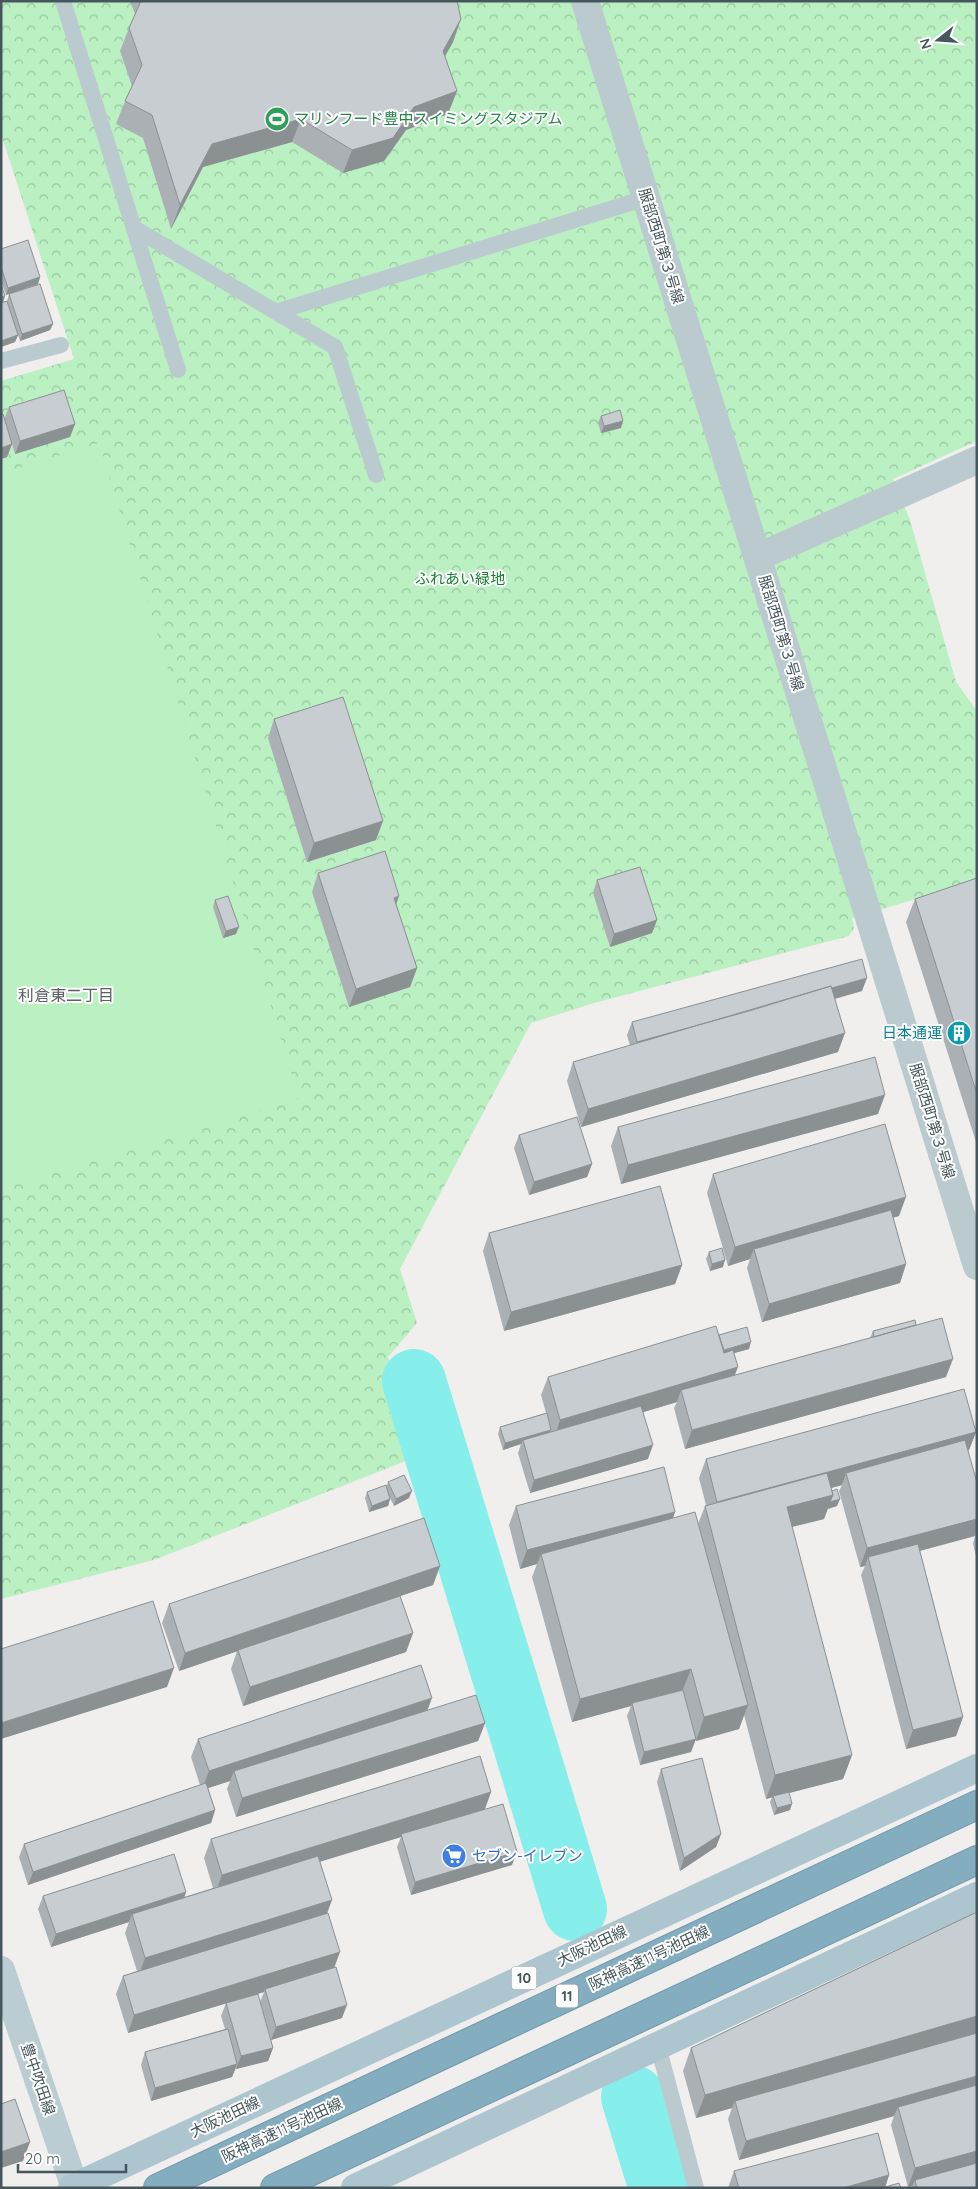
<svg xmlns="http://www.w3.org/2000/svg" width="978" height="2189" font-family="Quicksand,'Noto Sans JP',sans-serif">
  <defs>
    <pattern id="forest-crowns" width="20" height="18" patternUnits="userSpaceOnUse" patternTransform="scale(1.25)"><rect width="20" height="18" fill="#baf0c2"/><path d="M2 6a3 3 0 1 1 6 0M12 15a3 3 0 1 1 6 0" fill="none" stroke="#99c5a1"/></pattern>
  </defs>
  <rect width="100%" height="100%" fill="#f1eeee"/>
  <path fill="url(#forest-crowns)" d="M1 1H977V441L893 479 910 520 956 682 977 711V881L852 918 854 928 849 936 594 1003 531 1023 400 1269 417 1323 388 1357 421 1455 154 1560 1 1599V381L74 359 1 134Z"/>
  <path fill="#baf0c2" d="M99 443 299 1098 1 1189V473Z"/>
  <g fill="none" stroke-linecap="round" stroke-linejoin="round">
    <path stroke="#86efeb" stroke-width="64" d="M414 1381 575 1909
      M633 2097 661 2188"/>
    <defs>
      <path id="motorway" d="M158 2188 977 1805
        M275 2188 977 1860"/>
    </defs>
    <use href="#motorway" stroke="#6f9aaa" stroke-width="30"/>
    <path stroke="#bbcace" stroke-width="16" d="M63 1 178 370
      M134 228 335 347 376 475
      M276 312 646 198
      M1 361 61 345
      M658 2046 696 2188"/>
    <path stroke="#bbcace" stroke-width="28" d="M585 1 977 1266
      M758 557 977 460"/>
    <path stroke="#bbccd3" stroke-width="28" d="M1 1970 75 2188"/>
    <path stroke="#acc5ce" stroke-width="28" d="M72 2188 977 1768
      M355 2188 977 1896"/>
    <use href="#motorway" stroke="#84aebf" stroke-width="28"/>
  </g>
  <path fill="#abb0b4" d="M130 1H457L453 42 445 56 448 114 406 130 384 161 343 173 292 142 203 167 171 229 143 138 116 124 125 101 132 86 120 51 129 28 135 14Z
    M1 249 40 277 38 284 6 295 1 281Z
    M1 284 5 296 3 302 7 301 9 294 53 324 50 330 20 341 10 312 18 335 15 342 1 347Z
    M9 407 75 424 70 437 15 454 12 444 7 457 1 459V414L4 420Z
    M601 416 621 428 601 433 598 423Z
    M274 719 376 840 307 862 268 738Z
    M318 873 396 904 417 968 410 987 349 1007 312 892Z
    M977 878V1145L906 922 915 899Z
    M597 880 657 920 652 933 610 947 593 893Z
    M215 900 236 934 223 938 213 907Z
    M862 991 835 999 838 1052 581 1127 567 1081 573 1062 630 1046 627 1035 632 1022Z
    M878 1114 621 1184 611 1146 618 1127Z
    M519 1135 592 1164 587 1177 529 1195 514 1148Z
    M713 1174 899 1216 893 1217 906 1264 900 1283 762 1322 747 1268 750 1259 728 1266 707 1193Z
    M489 1233 682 1265 675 1284 504 1331 483 1251Z
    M709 1252 723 1267 710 1271 706 1259Z
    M916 1325 946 1377 685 1449 674 1408 677 1402 643 1412 648 1459 530 1493 518 1453 521 1444 503 1450 498 1434 500 1427 546 1413 541 1395 548 1377 719 1335 749 1349 734 1353 735 1375 870 1338 873 1331Z
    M976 1432 969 1450H968L977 1483V1560L973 1544 975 1536 920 1551 963 1717 956 1736 906 1749 861 1575 865 1566 860 1567 839 1491 842 1485 831 1488 837 1506 828 1508 824 1519 792 1527 852 1755 843 1779 789 1793 790 1810 774 1815 770 1802 772 1797 766 1799 744 1715 739 1729 696 1741 695 1740 691 1752 640 1765 627 1716 631 1706 572 1722 532 1577 537 1564 520 1569 509 1525 516 1506 675 1512 673 1518 698 1524 705 1506 706 1505 699 1478 706 1459Z
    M388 1482 409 1498 394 1506 390 1498 388 1506 369 1512 365 1498 367 1492 386 1488Z
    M440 1566 433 1585 400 1596 413 1633 406 1652 243 1706 231 1669 237 1651 179 1671 162 1623 169 1604Z
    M428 1710 485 1723 478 1741 236 1817 227 1789 230 1781 208 1788 215 1810 211 1823 28 1885 19 1857 24 1844 200 1785 191 1757 198 1739Z
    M661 1769 721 1834 716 1847 680 1871 657 1782Z
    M491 1792 485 1809 512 1865 411 1895 397 1847 401 1837 320 1861 334 1968 342 2018 271 2040 260 2002 264 1992 235 2000 273 2048 268 2061 236 2069V2068L232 2077 151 2101 141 2065 145 2052 225 2029 221 2016 226 2003 128 2033 116 1994 123 1976 137 1971 125 1933 129 1922 51 1947 38 1909 43 1896 186 1892 184 1897 213 1888 204 1858 211 1839Z
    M973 1913 977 2188H912V2186L908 2187 891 2125 894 2116 739 2160 728 2119 732 2108 696 2118 683 2071 691 2048Z
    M734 2171 889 2175 885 2187 901 2188H728Z"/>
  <path fill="#8b9092" d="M461 19 453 42 435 74 443 51Z
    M457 91 448 114 406 130 384 161 343 173 352 150 414 107Z
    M301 119 292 142 203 167 171 229 180 205 212 144Z
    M40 277 38 284 6 295 8 288Z
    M5 296 3 303H1V297Z
    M53 324 50 330 20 341 22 334Z
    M18 335 15 342 1 347V341Z
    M623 421 621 428 601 433 604 426Z
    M75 424 70 437 15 454 20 441Z
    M12 444 7 457 1 459V448Z
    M383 821 376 840 307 862 314 843Z
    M399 896 393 914 394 898Z
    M657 920 652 933 610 947 614 934Z
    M239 927 236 934 223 938 226 931Z
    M417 968 410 987 349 1007 356 989Z
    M867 978 862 991 633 1055 637 1042Z
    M845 1033 838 1052 581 1127 588 1109Z
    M885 1095 878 1114 621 1184 628 1165Z
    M592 1164 587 1177 529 1195 534 1182Z
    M906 1197 899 1216 756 1257 754 1249 750 1259 728 1266 735 1247Z
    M725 1260 723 1267 710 1271 712 1264Z
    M906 1264 900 1283 762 1322 769 1304Z
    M682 1265 675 1284 504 1331 511 1312Z
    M751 1342 749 1349 720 1357 723 1351Z
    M953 1359 946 1377 685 1449 692 1430Z
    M738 1367 731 1385 681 1390 677 1402 554 1439 560 1420Z
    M551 1430 549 1436 523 1440 521 1444 503 1450 505 1443Z
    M976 1432 969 1450 849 1483 846 1473 842 1485 710 1521 717 1502Z
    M653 1445 648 1459 530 1493 534 1480Z
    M412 1491 409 1498 394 1506 396 1499Z
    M833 1495 824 1519 779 1530 787 1507Z
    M390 1499 388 1506 369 1512 372 1506Z
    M840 1499 837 1506 828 1509 830 1502Z
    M675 1512 669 1530 541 1554 537 1564 520 1569 527 1550Z
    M977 1519V1532L975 1536 870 1564 868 1557 865 1566 860 1567 867 1548Z
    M440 1566 433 1585 179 1671 185 1653Z
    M413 1633 406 1652 243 1706 250 1687Z
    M174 1668 167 1687 1 1739V1723Z
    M691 1669 682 1692 632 1703 631 1706 572 1722 580 1699Z
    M432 1698 425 1717 234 1771 230 1781 202 1790 209 1771Z
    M748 1705 739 1729 696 1741 704 1717Z
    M963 1717 956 1736 906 1749 913 1730Z
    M485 1723 478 1741 236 1817 242 1798Z
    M696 1739 691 1752 640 1765 644 1752Z
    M852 1755 843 1779 766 1799 775 1775Z
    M491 1792 484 1811 401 1834V1837L215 1894 222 1875Z
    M792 1804 790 1810 774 1815 777 1808Z
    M215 1810 211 1823 28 1885 33 1872Z
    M721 1834 716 1847 680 1871 684 1858Z
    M517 1852 512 1865 411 1895 415 1882Z
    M186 1892 182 1905 132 1914 129 1922 51 1947 56 1934Z
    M332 1900 325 1919 138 1977 145 1958Z
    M340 1952 333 1971 265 1989 264 1992 128 2033 134 2015Z
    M347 2005 342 2018 271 2040 276 2027Z
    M977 2016V2037L735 2101 732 2108 696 2118 705 2095Z
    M273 2048 268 2061 236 2069 241 2056Z
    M237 2064 232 2077 151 2101 155 2088Z
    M977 2076V2093L898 2107 894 2116 739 2160 746 2141Z
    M30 2142 23 2161 1 2168V2152Z
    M977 2151V2168L915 2180 912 2186 908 2187 915 2168Z
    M889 2175 885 2188H843Z"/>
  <path fill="#c7cdd1" stroke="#8b9092" d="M141 1H457L461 19 443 51 457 91 414 107 393 138 352 150 301 119 212 144 180 205 152 115 125 101 142 65 129 28Z
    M28 240 40 277 8 288 1 267V249Z
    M1 284 5 296 1 297Z
    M40 284 53 324 22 334 9 294Z
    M7 301 18 335 1 341V303Z
    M64 390 75 424 20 441 9 407Z
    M620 410 623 421 604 426 601 416Z
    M1 414H3L12 444 1 448Z
    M343 697 383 821 314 843 274 719Z
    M385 851 399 896 394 898 417 968 356 989 318 873Z
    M640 867 657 920 614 934 597 880Z
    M977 878V1094L915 899Z
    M228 896 239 927 226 931 215 900Z
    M862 959 867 978 832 988 831 986 749 1011 637 1042 632 1022Z
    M831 986 845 1033 588 1109 573 1062Z
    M875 1057 885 1095 628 1165 618 1127Z
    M577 1117 592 1164 534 1182 519 1135Z
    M885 1124 906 1197 735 1247 713 1174Z
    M660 1186 682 1265 511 1312 489 1233Z
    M891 1210 906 1264 769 1304 754 1249Z
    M722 1248 725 1260 712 1264 709 1252Z
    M942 1318 953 1359 692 1430 681 1390Z
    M915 1320 916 1325 874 1337 873 1331Z
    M716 1326 724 1353 733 1350 738 1367 560 1420 548 1377Z
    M747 1327 751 1342 724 1350 719 1335Z
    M964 1389 976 1432 717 1502 706 1459Z
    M641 1406 653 1445 534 1480 523 1440Z
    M547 1413 551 1430 505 1443 500 1427Z
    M965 1440 977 1483V1519L867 1548 846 1473Z
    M664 1467 675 1512 527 1550 516 1506Z
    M827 1473 833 1495 787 1507 852 1755 775 1775 705 1506Z
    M404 1475 412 1491 396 1499 388 1482Z
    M386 1485 390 1499 372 1506 367 1492Z
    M837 1489 840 1499 830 1502 833 1495 832 1491Z
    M695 1512 748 1705 704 1717 691 1669 580 1699 541 1554Z
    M424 1518 440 1566 185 1653 169 1604Z
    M918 1544 963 1717 913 1730 868 1557Z
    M400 1596 413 1633 250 1687 238 1650Z
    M153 1601 174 1668 1 1723V1649Z
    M421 1665 432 1698 209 1771 198 1739Z
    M683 1690 696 1739 644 1752 632 1703Z
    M476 1695 485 1723 242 1798 234 1771Z
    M480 1756 491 1792 222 1875 211 1839Z
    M702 1758 721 1834 684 1858 661 1769Z
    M206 1783 215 1810 33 1872 24 1844Z
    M789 1792 792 1804 777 1808 773 1796Z
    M503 1804 517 1852 415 1882 401 1834Z
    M174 1854 186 1892 56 1934 43 1896Z
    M318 1856 332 1900 145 1958 132 1914Z
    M977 1912V2016L705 2095 691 2048Z
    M328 1913 340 1952 134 2015 123 1976Z
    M336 1967 347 2005 276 2027 265 1989Z
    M258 1994 273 2048 241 2056 226 2003Z
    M228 2029 237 2064 155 2088 145 2052Z
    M977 2033V2076L746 2141 735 2101Z
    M977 2085V2151L915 2168 898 2107Z
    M15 2099 30 2142 1 2152V2104Z
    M878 2133 889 2175 843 2188H739L734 2171Z
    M977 2163V2188H917L915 2180Z
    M899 2183 901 2188H882Z"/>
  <defs>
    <symbol id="stadium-disc" viewBox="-11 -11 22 22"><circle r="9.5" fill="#2e9e5b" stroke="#fff"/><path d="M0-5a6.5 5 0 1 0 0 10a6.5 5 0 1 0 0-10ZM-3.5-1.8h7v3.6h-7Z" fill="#fff"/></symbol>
    <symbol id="building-disc" viewBox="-11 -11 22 22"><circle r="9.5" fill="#0f9aa8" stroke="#fff"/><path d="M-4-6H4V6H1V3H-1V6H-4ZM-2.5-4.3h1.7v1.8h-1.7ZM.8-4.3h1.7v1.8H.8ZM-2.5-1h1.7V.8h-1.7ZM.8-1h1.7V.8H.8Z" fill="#fff"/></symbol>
    <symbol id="supermarket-disc" viewBox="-11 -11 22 22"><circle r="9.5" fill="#3f7fe0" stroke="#fff"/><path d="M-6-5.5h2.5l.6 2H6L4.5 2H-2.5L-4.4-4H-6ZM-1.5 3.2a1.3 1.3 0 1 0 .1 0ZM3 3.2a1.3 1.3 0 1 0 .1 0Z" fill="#fff"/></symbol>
  </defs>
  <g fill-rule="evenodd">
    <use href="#stadium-disc" x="263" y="105" width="28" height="28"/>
    <use href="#building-disc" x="945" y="1019" width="28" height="28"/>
    <use href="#supermarket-disc" x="440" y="1842" width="28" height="28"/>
  </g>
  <g text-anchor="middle" stroke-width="4" stroke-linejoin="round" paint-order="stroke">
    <g fill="#fff" stroke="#7d898d" stroke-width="1">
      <rect x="511.5" y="1966.5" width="25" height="23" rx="4"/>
      <rect x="556" y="1984.5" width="22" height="23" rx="4"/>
    </g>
    <g font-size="14" font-weight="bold" fill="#45575c">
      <text x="524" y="1983">10</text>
      <text x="567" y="2001">11</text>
    </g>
    <g font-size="15" fill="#27864d" stroke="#fff" text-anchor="start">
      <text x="294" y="124">マリンフード豊中スイミングスタジアム</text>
    </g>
    <g font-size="15" fill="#45575c" stroke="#fff">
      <text transform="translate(661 246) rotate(73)" y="5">服部西町第３号線</text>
      <text transform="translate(781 633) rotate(73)" y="5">服部西町第３号線</text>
      <text transform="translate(932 1121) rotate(73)" y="5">服部西町第３号線</text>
      <text transform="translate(592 1946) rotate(-25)" y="5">大阪池田線</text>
      <text transform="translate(649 1958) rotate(-25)" y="5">阪神高速11号池田線</text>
      <text transform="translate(38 2079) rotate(71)" y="5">豊中吹田線</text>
      <text transform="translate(225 2117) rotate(-25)" y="5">大阪池田線</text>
      <text transform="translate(282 2130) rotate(-25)" y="5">阪神高速11号池田線</text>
    </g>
    <g font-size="15" fill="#148030" stroke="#fff">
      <text x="460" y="584">ふれあい緑地</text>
    </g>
    <g font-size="15" fill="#0d838f" stroke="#fff" text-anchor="end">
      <text x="942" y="1038">日本通運</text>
    </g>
    <g font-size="15" fill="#366cbe" stroke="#fff" text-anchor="start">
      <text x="472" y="1861">セブン-イレブン</text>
    </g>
    <g font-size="16" fill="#5a6063" stroke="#fff">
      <text x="66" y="1001">利倉東二丁目</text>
    </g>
  </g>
  <rect width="978" height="2189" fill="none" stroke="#45575c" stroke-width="5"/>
  <g transform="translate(938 40) rotate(253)" stroke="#ffffff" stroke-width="4" paint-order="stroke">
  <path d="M0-4L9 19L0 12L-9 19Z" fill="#45575c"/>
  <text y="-8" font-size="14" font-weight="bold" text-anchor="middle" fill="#45575c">N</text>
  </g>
  <path d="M18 2164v8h108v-8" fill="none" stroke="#45575c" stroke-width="2.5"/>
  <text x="25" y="2164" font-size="15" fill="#45575c" stroke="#ffffff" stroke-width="4" paint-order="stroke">20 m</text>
</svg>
